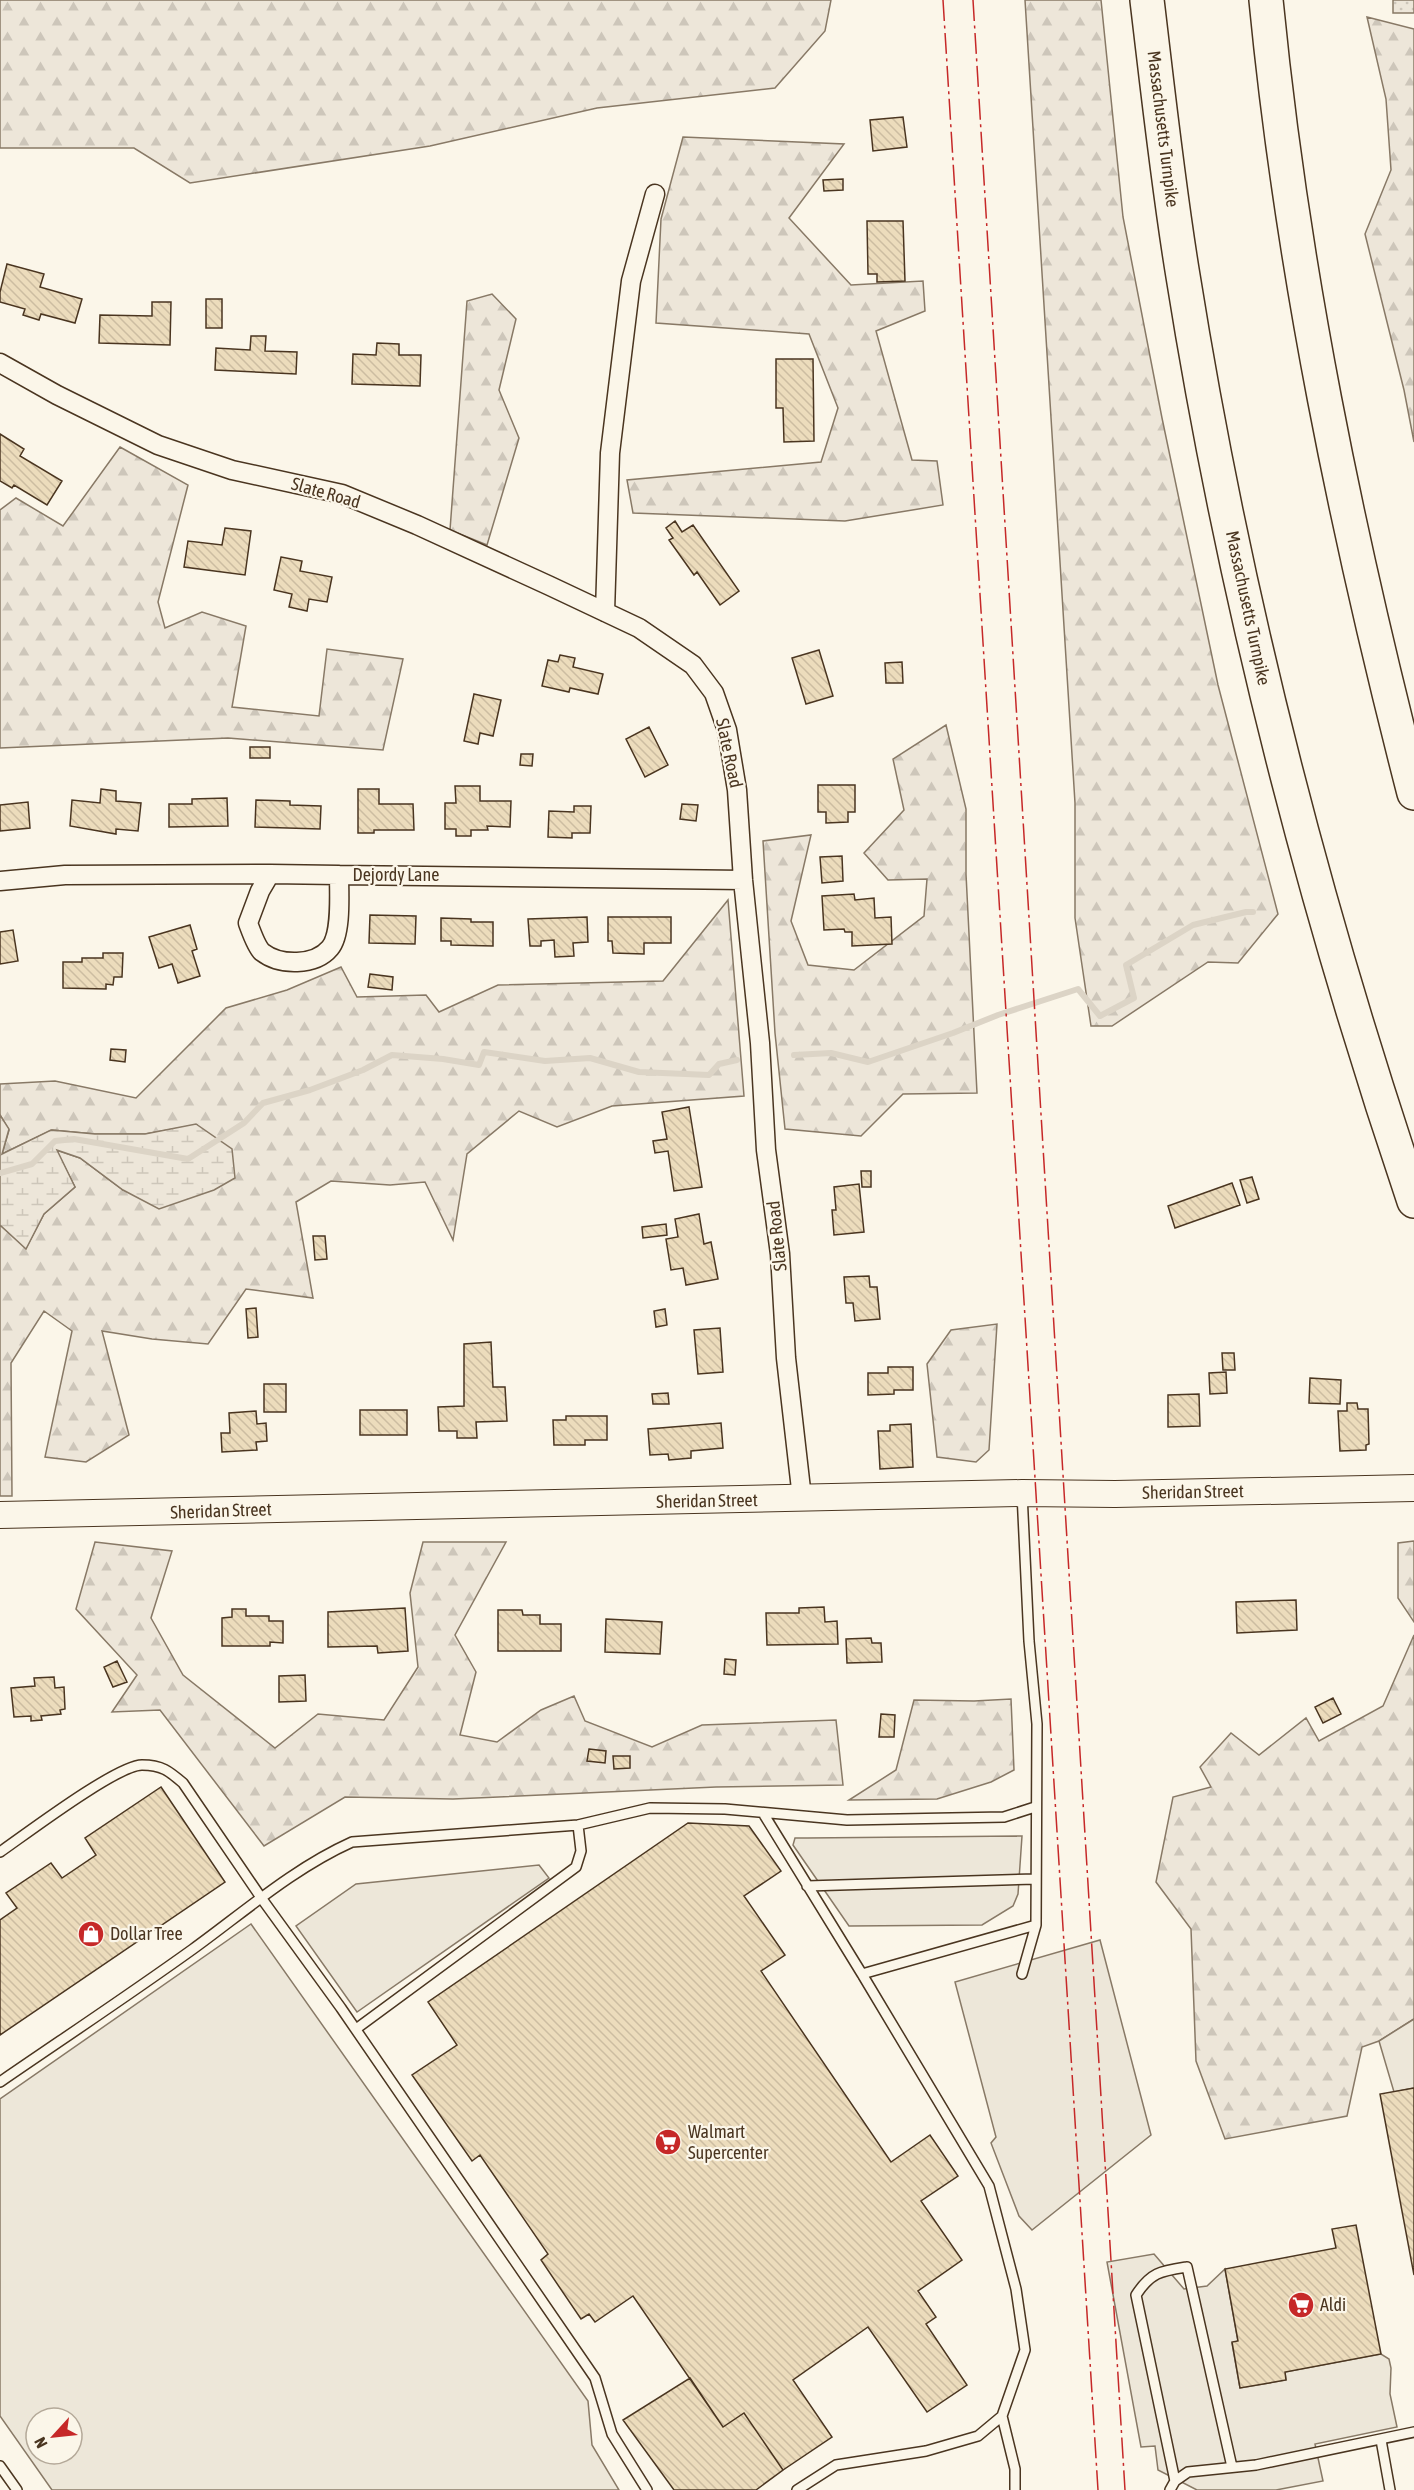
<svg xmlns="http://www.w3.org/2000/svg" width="1414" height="2490" font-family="'Asap Condensed',sans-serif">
  <defs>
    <pattern id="forest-firs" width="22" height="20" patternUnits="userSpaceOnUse" patternTransform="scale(1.5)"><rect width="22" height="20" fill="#ede6d9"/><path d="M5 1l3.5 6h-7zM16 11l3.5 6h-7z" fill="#cdc6ba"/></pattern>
    <pattern id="wetland-marsh" width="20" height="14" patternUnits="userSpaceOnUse" patternTransform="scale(1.5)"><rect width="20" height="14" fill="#ede6d9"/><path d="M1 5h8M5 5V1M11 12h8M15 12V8" fill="none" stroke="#cdc6ba"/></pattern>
    <pattern id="park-dots" width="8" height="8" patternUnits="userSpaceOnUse" patternTransform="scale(1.5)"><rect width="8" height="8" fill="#ede6d9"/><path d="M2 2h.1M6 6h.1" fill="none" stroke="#cdc6ba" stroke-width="1.8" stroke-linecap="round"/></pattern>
    <pattern id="building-back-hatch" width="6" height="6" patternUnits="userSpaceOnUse" patternTransform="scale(1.5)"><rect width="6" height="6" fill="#ecdcbc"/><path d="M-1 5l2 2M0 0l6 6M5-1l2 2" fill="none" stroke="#ccbda1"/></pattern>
  </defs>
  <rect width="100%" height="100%" fill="#fbf6e9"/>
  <path fill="url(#forest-firs)" stroke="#887966" stroke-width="1.5" d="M0 0H831L825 31 775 88 597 108 430 146 190 183 134 148H0Z
    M1025 0H1101L1123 217 1162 418 1218 685 1278 914 1238 963 1208 962 1112 1026H1091L1075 918V803Z
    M1367 17 1414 29V442L1404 390 1365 234 1391 170 1386 99Z
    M683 137 844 144 789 218 851 285 923 281 925 311 876 331 912 460 937 461 943 505 845 521 633 513 627 480 821 462 838 408 809 334 656 323 661 219Z
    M492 294 516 319 499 390 519 438 487 545 450 530 467 301Z
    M120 447 188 485 158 602 165 628 202 612 246 626 232 707 319 716 327 649 403 659 383 750 228 738 0 748V510L16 498 63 526Z
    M946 725 966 809V874L977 1093 903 1094 861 1136 785 1129 775 1033 763 841 811 835 791 921 808 965 854 970 924 916 927 879 888 880 864 853 904 810 893 759Z
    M728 900 744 1096 612 1106 557 1127 519 1111 467 1154 453 1240 425 1182 390 1185 331 1181 296 1202 313 1298 246 1289 208 1344 152 1339 102 1331 129 1435 86 1462 45 1457 72 1331 44 1311 11 1363 12 1496H0V1225L26 1248 44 1214 75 1187 56 1150 80 1158 123 1190 196 1125 145 1134H95L52 1130 2 1154 9 1130 0 1115V1084L55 1081 136 1098 226 1008 287 990 341 967 357 997 426 995 439 1012 498 985 663 981Z
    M997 1324 989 1450 976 1462 937 1457 927 1364 951 1330Z
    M1414 1541V1622L1398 1598V1543Z
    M95 1542 172 1551 151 1618 183 1675 275 1748 318 1714 384 1720 418 1667 410 1593 423 1542H506L455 1635 476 1672 460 1735 497 1742 541 1710 574 1696 585 1721 652 1747 702 1725 836 1720 843 1785 716 1787 453 1799 345 1797 264 1846 160 1710 112 1712 137 1675 76 1609Z
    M1414 1635V2019L1379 2041 1362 2047 1347 2116 1225 2139 1196 2061 1191 1929 1156 1882 1173 1797 1211 1787 1200 1767 1231 1733 1259 1755 1306 1718 1319 1741 1383 1706Z
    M1011 1699 1014 1770 991 1782 937 1799 849 1800 896 1770 914 1700 974 1701Z"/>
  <path fill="url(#wetland-marsh)" stroke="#887966" stroke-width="1.5" d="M0 1115 9 1129 2 1154 51 1130 95 1134H145L196 1124 232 1149 235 1178 214 1190 159 1209 123 1190 80 1158 57 1150 75 1187 44 1214 26 1249 0 1225Z"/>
  <path fill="url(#park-dots)" stroke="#887966" stroke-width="1.5" d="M1393 0H1414V13H1393Z"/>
  <path fill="#ede7d9" stroke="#887966" stroke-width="1.5" fill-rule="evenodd" d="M1022 1836 1018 1894 1013 1906 982 1925 849 1926 793 1845 795 1838H807Z
    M539 1865 549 1878 357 2012 296 1926 356 1884Z
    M251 1924 588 2401 592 2445 619 2490H52L0 2416V2099ZM36 2418H72V2454H36Z
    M1100 1940 1151 2135 1032 2230 1019 2216 991 2143 996 2137 955 1982Z
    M1414 2019V2088L1394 2092 1379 2041Z
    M1154 2254 1184 2289 1207 2286 1225 2269 1238 2341 1232 2343 1240 2388 1286 2380 1285 2372 1381 2354 1389 2359 1391 2368 1390 2394 1397 2427 1315 2444 1323 2481 1276 2490H1197L1158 2470 1155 2446 1141 2447 1107 2262Z"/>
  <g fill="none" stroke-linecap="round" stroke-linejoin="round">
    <path stroke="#dcd4c6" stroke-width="6" d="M794 1055 831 1053 868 1062 953 1033 998 1015 1078 989 1100 1016 1134 998 1126 965 1193 925 1246 912H1253
      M0 1173 32 1164 55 1141 74 1139 188 1159 244 1123 263 1103 310 1090 363 1070 392 1055 443 1059 479 1065 484 1052 545 1061 590 1058 639 1072 709 1075 719 1064 737 1060"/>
  </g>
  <path fill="url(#building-back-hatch)" stroke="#4a3520" stroke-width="1.5" d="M903 117 907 147 873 151 870 120Z
    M843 179V190L824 191 823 180Z
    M867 221H903L905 281 877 282V274H868Z
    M7 264 44 274 40 287 82 299 75 323 41 314 39 320 23 315 25 309 0 302V292Z
    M206 299H222V328H206Z
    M152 302H171L170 345 99 343 100 315 152 316Z
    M251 336H266L265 351 297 352 296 374 215 370 216 348 250 350Z
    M377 343 399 344V355H421L420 386 352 384 353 354 376 355Z
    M776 359H813L814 441 784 442 783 408H776Z
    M0 434 24 449 20 456 62 481 47 505 14 485 12 488 0 481Z
    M675 521 682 532 693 525 739 591 720 605 697 572 694 575 669 540 673 538 666 528Z
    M225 528 251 531 245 575 184 567 188 541 222 545Z
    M281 557 302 561 300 571 332 577 327 602 309 599 307 611 289 607 292 594 274 590Z
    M819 650 833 696 806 704 792 658Z
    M560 655 575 658 573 667 603 674 598 694 570 688 569 692 542 686 548 660 558 662Z
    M902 662 903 683H886L885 663Z
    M474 694 501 700 493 736 480 733 478 744 464 741Z
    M649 727 668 765 645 777 626 739Z
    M250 747H270V758H250Z
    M521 754H533L532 766 520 765Z
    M818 785H855V812H848V822L826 823V812H818Z
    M455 786H480V801H511L510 827 487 826 488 830H471V836H456V829H445V803H456Z
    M101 789 116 791V801L141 803 138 831 116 829V834L70 826 72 800 100 803Z
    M358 789H379V804H413L414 830H374V833H358Z
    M227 798 228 826 169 827V804H192V799Z
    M256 800 290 801V805L321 806 320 829 255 827Z
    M28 802 30 828 0 831V805Z
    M682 804 698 805 696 821 680 819Z
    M574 806H591L590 833H572V838L548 837 549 811 574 812Z
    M842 856 843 881 822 883 820 857Z
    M854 894 855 900 874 898 875 918 891 917 892 944 852 946V932H845L844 929 824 930 822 896Z
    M370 915 416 916 415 944 369 943Z
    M587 917 588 942 573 943 574 956 555 957 554 940 541 941V946H530L528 919Z
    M608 917H671V943H644V954L613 953 612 941H608Z
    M441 918 471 919V922H493V946L451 945V941H441Z
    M190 925 197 949 192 951 200 976 178 983 172 964 159 968 149 937Z
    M13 930 18 961 0 964V932Z
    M103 953H123L122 977H114L113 985 106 984V989L63 988V962H82V958H103Z
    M370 974 393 977 392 990 368 987Z
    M111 1049 126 1050 125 1062 110 1060Z
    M689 1107 702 1187 674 1191 668 1151 655 1153 653 1141 667 1139 662 1112Z
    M861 1171H871V1187H862Z
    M1252 1177 1259 1199 1247 1203 1240 1180Z
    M1232 1183 1240 1205 1175 1228 1168 1206Z
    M859 1184 864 1232 834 1235 832 1210H836L834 1187Z
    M699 1214 704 1244 711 1242 718 1279 686 1285 683 1268 671 1270 666 1239 678 1237 675 1219Z
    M666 1224 667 1235 643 1238 642 1227Z
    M313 1236H325L327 1259 315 1260Z
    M869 1276 870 1287H877L880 1319 855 1321 853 1303H846L844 1277Z
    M256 1308 258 1337 248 1338 246 1309Z
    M665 1309 667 1325 656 1327 654 1311Z
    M720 1328 723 1372 698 1374 694 1330Z
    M491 1342 493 1387H505L507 1421 476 1422 477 1438H457V1431H439L438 1407 464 1406V1344Z
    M1222 1353H1234L1235 1370H1223Z
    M888 1367H913V1390H894V1394L868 1395V1373H888Z
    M1226 1372 1227 1393 1210 1394 1209 1373Z
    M1310 1378 1341 1380 1340 1404 1309 1403Z
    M264 1384H286V1412H264Z
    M668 1393 669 1404H653L652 1394Z
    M1199 1394 1200 1426 1168 1427V1395Z
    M1347 1403H1357L1358 1409H1368L1369 1444 1366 1445V1450L1340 1451 1338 1411H1347Z
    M360 1410H407V1435H360Z
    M256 1411 257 1424 266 1423 267 1441 256 1442 257 1450 222 1452 221 1433H230L229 1413Z
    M566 1416H607V1440H585V1445H554L553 1420H566Z
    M721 1423 723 1448 691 1451V1458L669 1460 668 1454 650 1455 648 1429Z
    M911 1424 913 1467 880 1469 878 1431H890V1425Z
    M1296 1600 1297 1630 1237 1633 1236 1602Z
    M824 1607 825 1622 837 1621 838 1644 767 1645 766 1613H799V1608Z
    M405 1608 408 1651 378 1653 377 1646 328 1647V1612Z
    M232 1609H246V1616H269V1621H283V1643L270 1642V1646H222V1618L232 1617Z
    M498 1610H522L523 1615H540V1624H561V1651H498Z
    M606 1619 662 1622 660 1654 605 1652Z
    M871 1638 872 1643H881L882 1662 847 1663 846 1639Z
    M725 1659 736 1660 735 1675 724 1674Z
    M117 1661 127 1682 113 1687 104 1667Z
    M305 1675 306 1701 279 1702V1676Z
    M54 1677 55 1688 64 1687 65 1709 60 1710 61 1714 41 1716 42 1720 31 1721V1716L14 1717 11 1688 35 1686 34 1678Z
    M1333 1698 1341 1714 1323 1723 1315 1707Z
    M881 1714 895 1715 894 1737H879Z
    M589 1749 606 1751 605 1763 587 1761Z
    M613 1756H630V1768L614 1769Z
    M161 1787 225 1882 0 2035V1920L17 1908 6 1893 51 1863 62 1878 96 1855 85 1838Z
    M688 1823 749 1826 781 1871 744 1896 785 1955 761 1971 891 2162 930 2135 958 2176 921 2201 962 2260 918 2291 936 2317 926 2324 967 2385 927 2412 868 2327 793 2380 832 2437 783 2470 744 2413 723 2427 633 2296 595 2322 589 2314 581 2319 541 2260 548 2254 480 2155 472 2161 412 2075 457 2045 428 2002Z
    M1414 2088V2275L1380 2094Z
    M1356 2225 1381 2354 1285 2372 1286 2380 1240 2388 1232 2342 1238 2341 1225 2269 1336 2248 1332 2229Z
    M690 2378 723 2427 744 2413 783 2470 756 2490H674L623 2420Z"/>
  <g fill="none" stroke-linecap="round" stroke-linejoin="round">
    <defs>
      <path id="lane" d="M1022 1493 1029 1641 1037 1724 1036 1925 1022 1974
        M763 1813 862 1974 989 2186 1016 2289 1025 2350 1002 2416 978 2436 926 2451 836 2465 797 2490
        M0 1852C26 1834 117 1765 142 1765 162 1765 169 1771 183 1783L262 1899 341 2008 595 2378 612 2434 647 2490
        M807 1886 1036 1879
        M862 1974 1036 1925
        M356 2029 576 1867 581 1851 578 1825
        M0 2082C64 2038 129 1995 193 1949 244 1912 294 1868 352 1842L578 1825 650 1808 725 1809 847 1820 1004 1817 1035 1807
        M1002 2416 1015 2469V2490
        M1381 2440 1390 2490
        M0 2466 17 2490
        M1175 2481 1136 2295C1151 2272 1161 2271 1187 2267L1232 2467
        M1170 2490 1175 2481 1188 2472 1256 2465 1414 2432"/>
      <path id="street" d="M0 363 57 395 158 445 232 470 342 494 417 525 550 586 639 628 693 665 714 693 727 730 737 790 743 880 760 1043 766 1150 780 1254 786 1358 802 1498
        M605 612 610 453 631 281 655 194
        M270 874 339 875
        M0 881 65 875 270 874 260 891 248 923C251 931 256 946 262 952 280 966 315 966 330 948 342 934 339 893 339 875L743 880"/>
      <path id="secondary" d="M0 1515 1022 1493 1115 1494 1414 1488"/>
      <path id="highway" d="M1147 0C1158 92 1168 185 1183 276 1233 590 1312 900 1414 1201
        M1266 0C1292 268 1347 533 1414 793"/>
    </defs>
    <use href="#lane" stroke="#4a3520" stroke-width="12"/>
    <use href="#street" stroke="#4a3520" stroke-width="21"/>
    <use href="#secondary" stroke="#4a3520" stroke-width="28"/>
    <use href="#highway" stroke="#4a3520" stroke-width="36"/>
    <use href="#lane" stroke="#fbf6e9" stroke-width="9"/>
    <use href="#street" stroke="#fbf6e9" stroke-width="18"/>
    <use href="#secondary" stroke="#fbf6e9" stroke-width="26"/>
    <use href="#highway" stroke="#fbf6e9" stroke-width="33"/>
    <path stroke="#c62828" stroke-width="1.5" stroke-dasharray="21 4.5 3 4.5" stroke-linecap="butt" d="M943 0 1098 2490
      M973 0 1125 2490"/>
  </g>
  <defs>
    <symbol id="shop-disc" viewBox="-11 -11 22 22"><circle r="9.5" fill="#c62828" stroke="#fbf6e9"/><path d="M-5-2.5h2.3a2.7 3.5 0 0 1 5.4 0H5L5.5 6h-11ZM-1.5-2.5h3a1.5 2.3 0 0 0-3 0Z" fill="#fff"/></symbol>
    <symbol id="supermarket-disc" viewBox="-11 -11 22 22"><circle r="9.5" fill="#c62828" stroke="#fbf6e9"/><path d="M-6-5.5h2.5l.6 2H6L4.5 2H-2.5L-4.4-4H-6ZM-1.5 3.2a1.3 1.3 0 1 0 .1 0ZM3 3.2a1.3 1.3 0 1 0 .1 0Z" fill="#fff"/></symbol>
  </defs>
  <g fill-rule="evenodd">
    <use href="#shop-disc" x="76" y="1919" width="30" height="30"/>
    <use href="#supermarket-disc" x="653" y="2127" width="30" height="30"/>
    <use href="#supermarket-disc" x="1286" y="2290" width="30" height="30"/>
  </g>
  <g text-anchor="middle" stroke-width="4.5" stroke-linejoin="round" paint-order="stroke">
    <g font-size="18" fill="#4a3520" stroke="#fbf6e9">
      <text transform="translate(1163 129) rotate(83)" y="6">Massachusetts Turnpike</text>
      <text transform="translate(326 493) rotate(16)" y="6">Slate Road</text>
      <text transform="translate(1248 608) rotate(78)" y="6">Massachusetts Turnpike</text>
      <text transform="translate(729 753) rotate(78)" y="6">Slate Road</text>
      <text x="396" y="881">Dejordy Lane</text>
      <text transform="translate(777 1236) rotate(-96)" y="6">Slate Road</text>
      <text transform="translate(1193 1492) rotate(-1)" y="6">Sheridan Street</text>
      <text transform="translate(707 1501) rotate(-1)" y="6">Sheridan Street</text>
      <text transform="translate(221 1511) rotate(-2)" y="6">Sheridan Street</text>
    </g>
    <g font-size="18" fill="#4a3520" stroke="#fbf6e9" text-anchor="start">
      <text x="110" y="1940">Dollar Tree</text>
      <text x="688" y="2138">Walmart<tspan x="688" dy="21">Supercenter</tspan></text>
      <text x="1320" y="2311">Aldi</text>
    </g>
  </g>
  <g transform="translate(54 2436) rotate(243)"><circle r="28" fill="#fbf6e9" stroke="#b4a999" stroke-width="1.5"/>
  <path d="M0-4.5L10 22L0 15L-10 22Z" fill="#c62828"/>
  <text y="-9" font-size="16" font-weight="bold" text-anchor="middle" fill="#4a3520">N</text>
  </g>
</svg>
